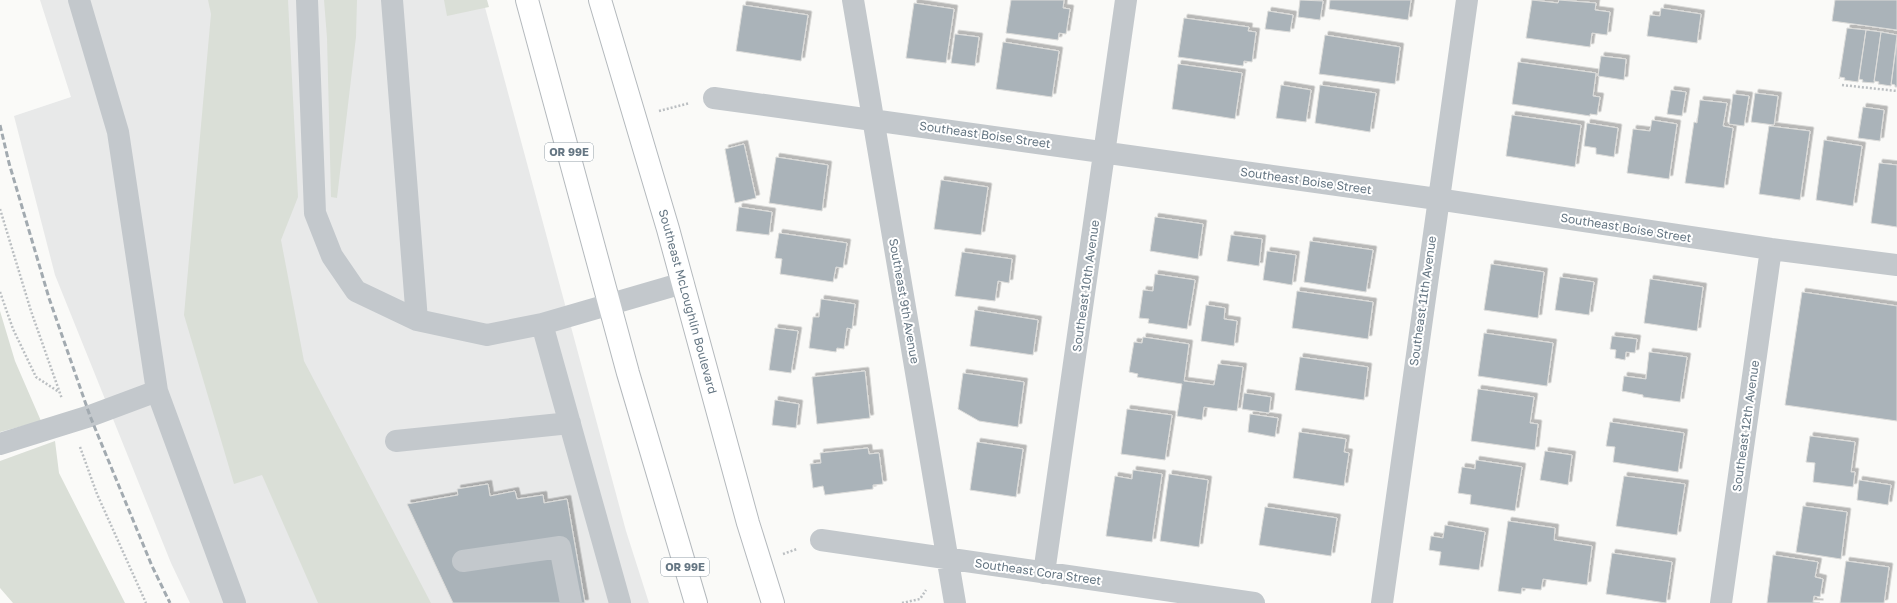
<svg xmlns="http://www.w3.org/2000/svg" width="1897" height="603" font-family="'Golos Text',sans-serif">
  <defs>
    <filter id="shadow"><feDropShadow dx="3.5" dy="-3.5" stdDeviation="0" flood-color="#0004"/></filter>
  </defs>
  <rect width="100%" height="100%" fill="#fafaf8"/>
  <path fill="#e8e9e9" d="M40 0H483L626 531 649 603H190L171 563 55 275 14 116 71 97Z"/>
  <path fill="#dadfd7" d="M208 0H288L298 197 281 240 304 361 431 603H318L262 475 234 484 184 315 211 14Z
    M324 0H357L356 37 337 198 331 197 327 38Z
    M444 0H487L489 7 447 16Z
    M0 311 15 361 41 421 0 432Z
    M55 441 59 473 125 603H13L0 588V461Z"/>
  <path fill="#aab3b9" stroke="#dcdcda" filter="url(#shadow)" d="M1011 0H1064L1063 8 1070 9 1066 34 1059 33 1058 40 1006 33Z
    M1300 0 1323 1 1320 20 1298 17Z
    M1330 0H1411L1408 20 1329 9Z
    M1532 0 1558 3 1559 0 1596 3 1595 10 1610 12 1607 35 1592 33 1590 47 1526 38Z
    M1835 0H1897V30L1832 21Z
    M914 3 954 9 946 63 906 58Z
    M743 5 808 15 801 61 736 51Z
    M1661 8 1701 14 1697 43 1647 36 1650 15 1660 16Z
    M1268 11 1293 15 1290 32 1265 29Z
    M1184 18 1249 27 1248 31 1256 32 1252 62 1244 61 1243 66 1178 57Z
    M1847 28 1866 30 1858 82 1844 80 1845 78 1840 77 1839 79Z
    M1866 30 1881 32 1874 83 1862 82 1863 80 1859 79Z
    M1881 32 1897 35 1891 86 1878 84 1879 82 1874 81Z
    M955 34 979 37 975 66 951 63Z
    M1325 35 1400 47 1395 84 1319 74Z
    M1897 41V87H1895V85L1891 84Z
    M1003 42 1059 51 1052 97 996 89Z
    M1601 56 1626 59 1624 80 1598 76Z
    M1518 62 1596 73 1593 96 1600 97 1597 115 1590 114V116L1512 104Z
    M1178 64 1242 73 1235 119 1172 109Z
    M1281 85 1311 90 1306 122 1276 118Z
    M1320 85 1376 93 1370 132 1315 123Z
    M1671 90 1686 92 1682 116 1667 114Z
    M1755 93 1778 96 1774 125 1751 122Z
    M1733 94 1749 96 1744 126 1729 124Z
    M1700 100 1727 103 1723 126 1733 128 1724 188 1685 183 1694 122 1697 123Z
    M1863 107 1884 110 1880 141 1858 138Z
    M1512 115 1581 125 1575 167 1506 156Z
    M1652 120 1677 124 1669 179 1627 173 1633 129 1650 131Z
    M1587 123 1618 128 1614 157 1596 154V148L1584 146Z
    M1769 126 1810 131 1800 200 1759 194Z
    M1824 140 1862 146 1853 206 1816 200Z
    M744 144 756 198 735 203 725 149Z
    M776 157 828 165 822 211 769 203Z
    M1879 163 1897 165V227L1871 223Z
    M941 180 988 187 981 235 934 229Z
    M739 207 772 212 769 235 736 231Z
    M1155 217 1203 224 1198 259 1150 251Z
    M779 233 847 243 843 268 836 267 833 282 780 274 782 259 775 258Z
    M1231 235 1262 239 1259 266 1227 261Z
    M1310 241 1373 250 1366 292 1304 282Z
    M1267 251 1296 255 1292 285 1263 280Z
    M962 252 1012 259 1009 283 998 281 995 301 955 296Z
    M1491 264 1544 272 1538 318 1484 310Z
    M1155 274 1195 280 1187 329 1148 323 1149 319 1139 318 1143 290 1153 291Z
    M1560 277 1594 282 1589 315 1555 310Z
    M1650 279 1703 287 1697 331 1644 323Z
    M1297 291 1373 302 1368 339 1292 328Z
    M1802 292 1897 306V421L1785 405Z
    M821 299 855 304 852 329 847 328 844 349 837 348 836 352 809 348 813 317H819Z
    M1206 305 1225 308 1224 319 1237 321 1234 346 1201 341Z
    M975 310 1038 320 1033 355 970 346Z
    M775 328 798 331 791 373 769 370Z
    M1484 333 1553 343 1547 386 1478 376Z
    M1612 336 1637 339 1635 353 1626 352 1625 360 1615 358 1616 350 1610 349Z
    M1143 337 1189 344 1184 381 1214 385 1218 364 1243 367 1237 411 1204 407 1202 420 1177 416 1182 384 1137 377 1138 374 1129 372 1134 342 1142 343Z
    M1649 352 1687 357 1680 402 1643 397V395L1622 391 1624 376 1646 379Z
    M1300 357 1368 367 1364 400 1295 390Z
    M865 371 870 418 817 424 812 377Z
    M963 373 1024 382 1018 427 979 421 958 409Z
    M1478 389 1534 397 1530 423 1538 424 1535 450 1471 441Z
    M1244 393 1271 397 1269 413 1242 409Z
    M775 400 799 404 796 428 772 425Z
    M1127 409 1172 415 1165 460 1121 454Z
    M1250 414 1278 418 1275 437 1248 432Z
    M1610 422 1684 433 1678 472 1613 462 1615 447 1606 446Z
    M1299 432 1346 439 1344 452 1349 453 1344 486 1293 478Z
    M1810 436 1855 442 1851 472H1855L1853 487 1813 482 1815 463 1806 462Z
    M977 442 1023 449 1016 497 970 490Z
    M868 448 869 454 879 453 883 484 873 485V489L825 495 823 486 813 488 810 464 821 463 820 453Z
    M1545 451 1572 455 1568 485 1540 480Z
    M1476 460 1522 467 1515 511 1470 504 1471 495 1458 493 1462 467 1475 469Z
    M1133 470 1162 474 1152 542 1106 536 1115 476 1132 479Z
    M1169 474 1208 480 1199 547 1160 541Z
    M1624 476 1685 484 1677 535 1616 526Z
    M1859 480 1891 485 1888 505 1857 500Z
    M488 484 490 496 515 491 517 499 543 495 544 503 567 499 585 603H453L407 504 458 495 457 489Z
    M1803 506 1847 512 1841 559 1796 552Z
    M1265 507 1337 518 1331 556 1259 545Z
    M1508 521 1555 528 1554 540 1592 546 1587 585 1543 579 1541 590 1522 588 1521 594 1498 591Z
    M1445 525 1485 532 1479 570 1439 565 1441 552 1429 550 1431 536 1443 538Z
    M1612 553 1672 562 1666 603 1606 594Z
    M1773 555 1818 562 1815 577 1823 579 1820 597 1814 596 1813 602 1820 603H1767Z
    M1846 561 1889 567 1884 603H1840Z"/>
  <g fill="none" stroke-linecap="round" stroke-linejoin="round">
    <defs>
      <g id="highway">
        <path d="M527 0 628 373 696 603"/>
        <path id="s1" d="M600 0 668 229 748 523 773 603"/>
      </g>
    </defs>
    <use href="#highway" stroke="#b4b9bd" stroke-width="24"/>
    <path stroke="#bbbfc2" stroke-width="2.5" stroke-dasharray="2 2" stroke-linecap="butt" d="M1842 85 1897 91
      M659 111 690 103
      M0 209 31 311 62 399
      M0 292 13 329 36 377 59 392
      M80 447 97 494 146 603
      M783 554 797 549
      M902 603 920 599 926 590"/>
    <path stroke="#c3c8cc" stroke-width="22" d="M79 0 118 132 157 391 235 603
      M307 0 315 213 332 256 356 291 417 320 487 335 542 324 683 283
      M392 0 417 320
      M853 0 955 603
      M714 98 1437 199 1771 249 1897 265
      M542 324 620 603
      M396 441 570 423
      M0 444 90 416 157 391
      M821 540 1254 603
      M463 561 560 547 571 603
      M1044 573 1126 0
      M1382 603 1467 0
      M1721 603 1771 249"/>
    <use href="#highway" stroke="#fff" stroke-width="22"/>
    <path stroke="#a2aab0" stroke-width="3" stroke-dasharray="6 3" stroke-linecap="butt" d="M0 125 9 163 49 298 90 416 152 566 170 603"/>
  </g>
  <g text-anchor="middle" stroke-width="4" stroke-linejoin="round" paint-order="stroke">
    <g fill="#fff" stroke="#939fa8" stroke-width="1">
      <rect x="545" y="143" width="48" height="18" rx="3"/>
      <rect x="661" y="558" width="48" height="18" rx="3"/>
    </g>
    <g font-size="11" font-weight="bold" fill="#657683">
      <text x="569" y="156">OR 99E</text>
      <text x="685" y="571">OR 99E</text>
    </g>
    <g font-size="12" fill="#657683" stroke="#fff">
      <text transform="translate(985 135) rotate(8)" y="4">Southeast Boise Street</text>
      <text transform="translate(1306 181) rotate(8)" y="4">Southeast Boise Street</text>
      <text transform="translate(1626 228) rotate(9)" y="4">Southeast Boise Street</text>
      <text transform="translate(1086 286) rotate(-82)" y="4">Southeast 10th Avenue</text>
      <text dy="4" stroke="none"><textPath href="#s1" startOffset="314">Southeast McLoughlin Boulevard</textPath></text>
      <text transform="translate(904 301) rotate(80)" y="4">Southeast 9th Avenue</text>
      <text transform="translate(1423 301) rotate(-82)" y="4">Southeast 11th Avenue</text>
      <text transform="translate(1746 426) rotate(-82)" y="4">Southeast 12th Avenue</text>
      <text transform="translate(1038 572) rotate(8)" y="4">Southeast Cora Street</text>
    </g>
  </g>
</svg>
